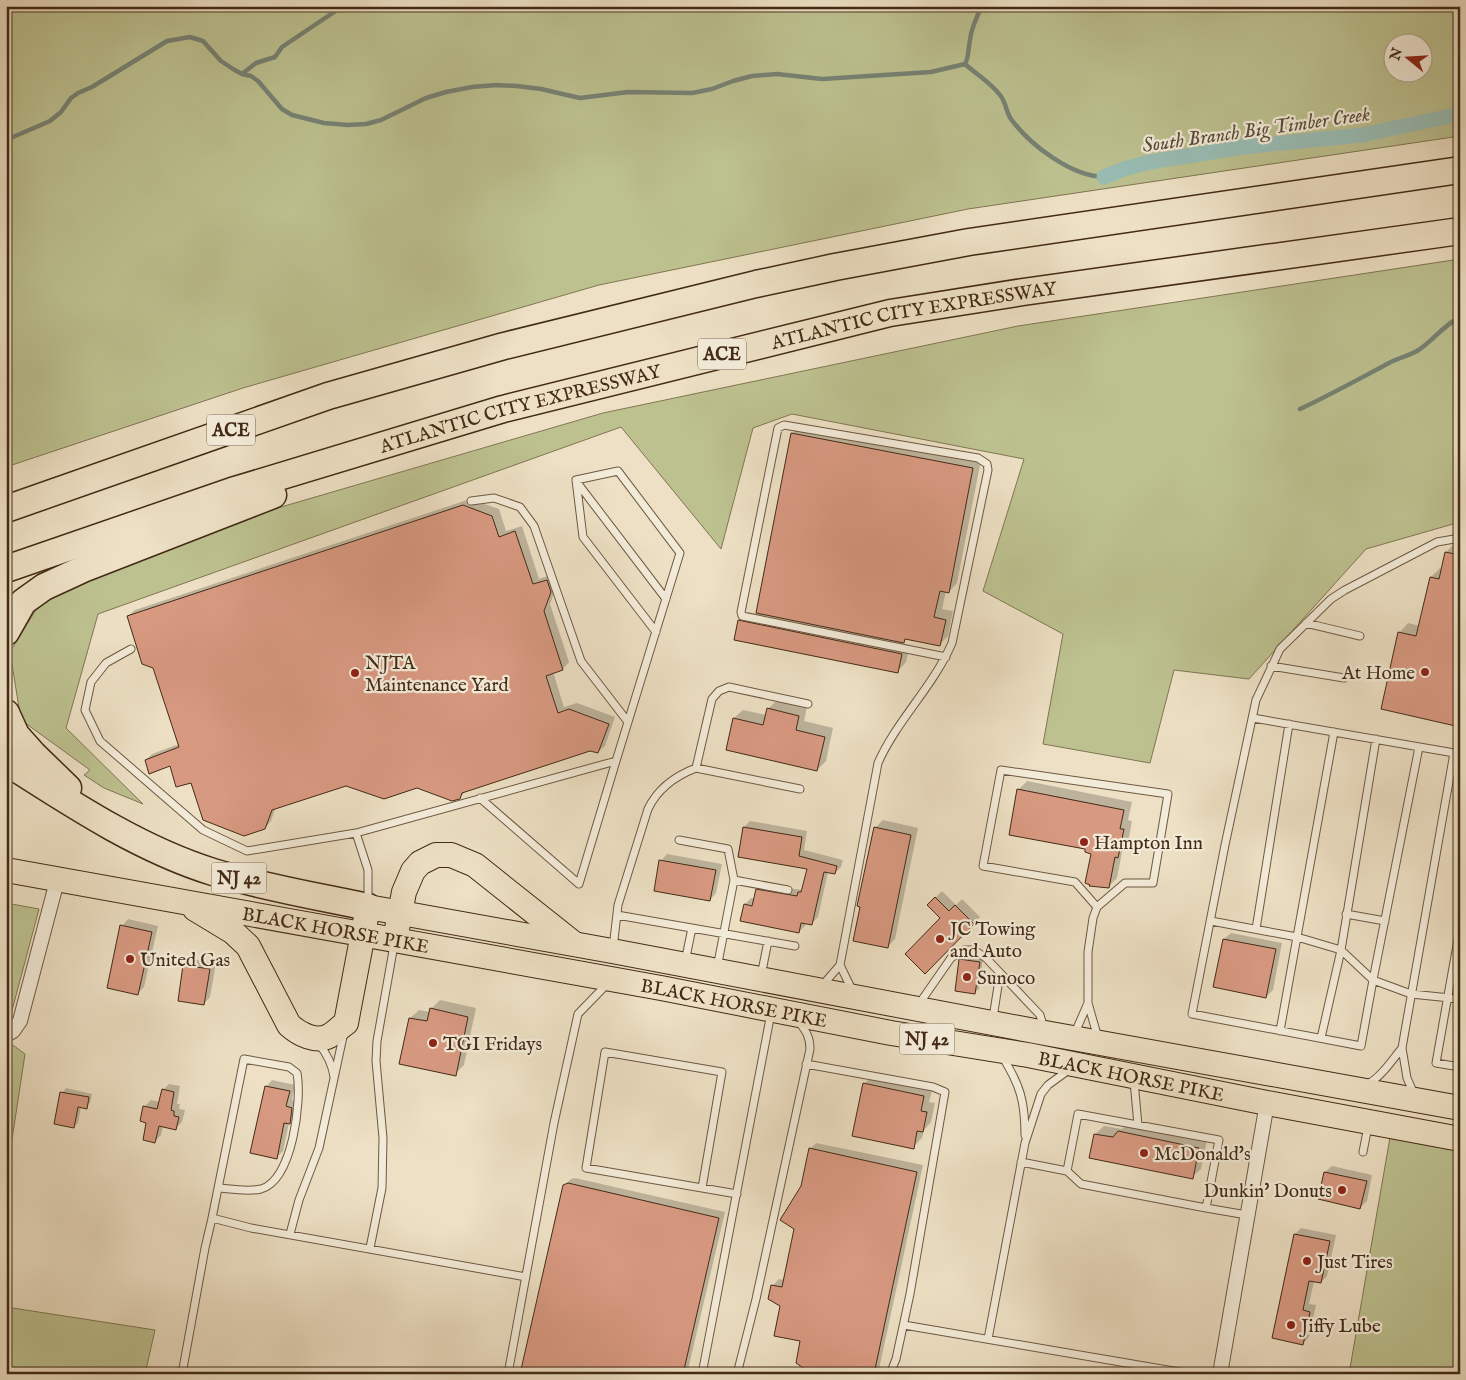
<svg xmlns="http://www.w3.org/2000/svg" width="1466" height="1380" font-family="'IM FELL English',serif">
  <rect width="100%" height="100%" fill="#ede0c4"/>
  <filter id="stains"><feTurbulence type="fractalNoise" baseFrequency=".004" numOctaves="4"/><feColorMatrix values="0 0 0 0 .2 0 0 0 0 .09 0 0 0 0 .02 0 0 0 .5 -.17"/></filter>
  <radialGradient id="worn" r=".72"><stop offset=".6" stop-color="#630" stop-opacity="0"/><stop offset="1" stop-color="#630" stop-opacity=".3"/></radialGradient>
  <path fill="#bdc190" stroke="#807652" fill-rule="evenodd" d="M6 6H1460V136L968 209 599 285 243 388 6 467ZM1394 42H1424V72H1394Z
    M1460 259V522L1366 549 1249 679 1174 670 1150 763 1043 744 1063 634 983 591 1024 459 792 414 753 428 721 549 621 427 98 614 66 728 143 804 104 788 84 775 90 770 21 720 10 652 42 600 33 590 281 507 603 413 1018 326Z
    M6 903 39 909 6 1033Z
    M6 1040 25 1054 6 1179Z
    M1392 1126 1460 1139V1374H1349Z
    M6 1307 155 1330 145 1374H6Z"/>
  <path fill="#0003" d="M801 425 981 460 957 583 949 592 946 591 942 609 953 611 948 636 939 645 908 638 902 643 910 645 906 662 898 671 739 621 748 612 758 614 792 433Z
    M470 499 499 509 506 531 522 526 539 579 553 574 557 585 550 604 569 662 563 669 553 672 564 707 577 703 615 717 605 746 598 752 590 749 466 791 459 798 417 787 346 784 276 807 271 821 265 828 191 781 171 765 146 760 152 754 179 744 154 667 128 616 135 610Z
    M1455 543 1460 545V725L1383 708 1400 632 1408 623 1420 626 1431 577 1440 568 1442 569 1446 552Z
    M777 700 807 707 804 721 833 728 826 761 817 770 734 718 743 710 766 715 768 709Z
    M1027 781 1132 802 1128 820 1132 821 1127 848 1122 852 1117 878 1108 887 1093 853 1018 790Z
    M883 820 918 828 895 939 887 947 875 828Z
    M750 821 807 831 804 850 843 860 841 867 835 873 828 872 818 917 811 924 806 922 805 926 799 932 745 904 751 898 755 899 757 890 763 884 802 890 808 868 744 827Z
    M667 854 722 864 716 893 710 900 661 861Z
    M942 891 956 905 962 899 980 917 925 973 942 918 928 905Z
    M128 919 158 926 144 987 138 993 122 926Z
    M1231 933 1282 943 1273 990 1266 997 1224 939Z
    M965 956 983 958 979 989 974 993 961 960Z
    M191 959 216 963 210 997 204 1004 185 966Z
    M440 1000 476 1008 464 1065 455 1074 410 1018 419 1010 430 1012 431 1009Z
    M873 1075 933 1087 929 1102 935 1103 931 1122 924 1130 922 1138 913 1147 864 1084Z
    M272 1080 295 1085 292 1100 298 1101 296 1116 289 1123 283 1151 276 1158 266 1087Z
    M169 1084 180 1086 177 1104H180L179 1109 185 1110 182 1122 176 1128 163 1126 161 1135 155 1141 144 1107 151 1100 160 1102 163 1090Z
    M66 1088 92 1094 90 1103 86 1107 81 1106 78 1123 73 1127 62 1093Z
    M1128 1123 1207 1140 1201 1169 1192 1177 1095 1134 1104 1126 1122 1129Z
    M816 1143 923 1165 878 1374H809L810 1371 802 1340 781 1306 772 1286 779 1279 784 1280 810 1149Z
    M1332 1166 1372 1175 1367 1201 1360 1208 1319 1198 1325 1172Z
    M575 1178 725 1212 687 1374H521L564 1186 571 1179Z
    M1301 1228 1336 1235 1327 1276 1321 1282 1314 1281 1309 1304 1316 1305 1309 1337 1303 1344 1295 1234Z"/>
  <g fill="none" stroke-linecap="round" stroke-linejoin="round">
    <path stroke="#778274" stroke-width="4.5" d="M965 64C976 74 991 83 1000 95 1006 102 1006 112 1011 119 1030 145 1071 176 1104 177
      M965 64C969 57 968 49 970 40 971 29 977 16 982 6
      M242 74 256 63 275 57 282 47 343 6
      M6 140 50 121 61 112 71 98 78 93 92 87 167 41 190 37 203 41 221 61 233 69 242 74 251 76 258 81 282 109 292 115 324 123 348 125 366 124 381 120 426 98 446 92 472 87 496 85 517 86 541 89 580 98 628 92 692 93 712 89 733 81 752 76 777 74 822 79 931 72 965 64
      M1300 409C1330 395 1359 379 1389 363 1398 358 1408 356 1417 351 1432 342 1445 323 1460 318"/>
    <path stroke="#99bdb4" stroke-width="15" d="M1104 177 1124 169 1150 162 1243 147 1362 135 1460 114"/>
  </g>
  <path fill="#d89981" stroke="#432a15" d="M791 433 973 468 949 593 940 591 934 617 946 620 940 646 905 639 904 643 756 613Z
    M463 505 492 516 499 537 515 531 533 584 547 580 551 592 544 611 563 670 546 676 558 713 569 709 609 724 598 753 590 751 462 793 460 799 452 801 417 788 384 799 346 786 272 810 265 829 244 836 203 820 191 783 176 787 170 766 149 774 145 760 179 747 153 668 142 664 127 616Z
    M1445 552 1460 555V727L1381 709 1398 632 1416 636 1430 577 1439 579Z
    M738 620 902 654 898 673 734 640Z
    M767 708 799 716 796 730 825 737 817 771 726 750 733 718 763 725Z
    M1017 789 1124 810 1120 829H1124L1118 858 1115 857 1109 888 1089 886 1090 885 1085 883 1091 854 1085 852V849L1009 835Z
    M743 827 802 837 799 856 837 866 835 874 824 872 812 925 801 923 799 933 740 921 744 904 752 906 756 889 797 896 798 892H801L807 869 738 857Z
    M874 827 911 835 888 948 853 941 860 907 857 906Z
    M659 860 716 870 710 901 654 891Z
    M935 897 949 911 955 905 974 924 925 974 905 954 940 918 927 905Z
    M120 925 152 932 138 995 107 988Z
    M1223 939 1276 949 1266 998 1213 987Z
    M959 959 980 962 975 994 955 991Z
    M183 965 210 969 204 1005 178 1001Z
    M430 1008 468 1017 456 1076 399 1064 409 1018 427 1021Z
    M863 1083 924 1096 921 1111 927 1112 923 1132 917 1131 914 1149 852 1136Z
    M265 1086 290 1091 286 1106 292 1108 290 1124 284 1123 277 1159 250 1153Z
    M162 1089 174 1092 171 1110 174 1111V1116L179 1117 176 1130 159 1126 155 1143 143 1140 146 1123 140 1121 143 1106 157 1109Z
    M60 1092 89 1097 87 1109 78 1107 74 1128 54 1124Z
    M1118 1131 1199 1148 1193 1179 1089 1158 1094 1134 1113 1137Z
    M809 1148 917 1172 874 1374H812L796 1363 800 1341 774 1336 780 1306 768 1299 771 1285 782 1287 794 1229 780 1220 801 1186Z
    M1324 1172 1367 1181 1360 1209 1318 1199Z
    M568 1183 719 1218 683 1374H520L563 1185Z
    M1294 1234 1330 1241 1321 1283 1309 1281 1303 1310 1310 1312 1303 1345 1272 1338Z"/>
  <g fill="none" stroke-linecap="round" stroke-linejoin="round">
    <defs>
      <path id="service" d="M576 481 666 599
        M471 501 494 498 520 507 534 526 581 661 628 722
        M1460 538 1437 542 1345 590 1331 599 1280 649 1256 700 1225 845 1192 1014 1361 1046 1373 980 1411 994 1460 999
        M1306 623 1360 636
        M131 649 106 663 91 682 85 710 100 741 203 830 247 851 356 833
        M1271 666 1344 678
        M1253 718 1460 754
        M696 768 712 699 719 691 729 687 808 704
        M480 798 579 884 616 761
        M679 840 728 849 734 880 717 968
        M734 880 788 890
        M368 902V870L356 833 616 761 680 553 618 471 576 480 583 537 656 632
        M1097 907 1075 882 983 866 1001 770 1168 794 1153 883H1125L1097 907 1093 918 1088 952V1003L1098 1038
        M1346 914 1385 921
        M617 915 795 946
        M1211 921 1297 937 1341 950 1373 980 1419 747
        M1460 928 1436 1063 1460 1067
        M1256 929 1289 724
        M613 948 618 905 648 809C658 788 675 776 696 768L800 789
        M685 962 692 928
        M840 965 878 763C897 720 933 687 952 643L988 470 987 464 978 458 784 425 778 428 741 612 742 616 946 657
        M761 976 768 941
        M821 987 840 965 852 990
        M919 1004 951 958 964 950H974L986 958 1040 1015 1044 1029
        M993 1018 1000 973
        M1280 1031 1334 732
        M1074 1035 1088 1003
        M1321 1038 1341 950 1376 739
        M319 1044C327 1054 332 1063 334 1077
        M1002 1056C1020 1085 1025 1101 1025 1135
        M806 1064 933 1087 945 1092 910 1294 896 1359 890 1374
        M1134 1081 1138 1125
        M1368 1084C1382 1076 1392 1060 1402 1048
        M1414 1094 1407 1078 1402 1048 1454 753
        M1078 1114 1219 1140 1206 1208 1081 1184 1067 1171Z
        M1363 1152 1368 1126
        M1021 1162 1067 1171
        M702 1188 722 1072 605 1052 586 1168 737 1194
        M1206 1208 1247 1215
        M212 1218 244 1059 289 1067 297 1073C302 1100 293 1180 261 1189 248 1192 231 1189 219 1188
        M290 1234 299 1200 319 1148 344 1032
        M370 1248 382 1188 383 1138 376 1061 377 1041 394 945
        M904 1325 1191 1374
        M988 1339 1025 1143 1041 1094 1048 1085 1070 1069
        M182 1374 205 1248 212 1218 251 1228 526 1277
        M508 1374 554 1123 578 1014 608 983
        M702 1374 771 1013
        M737 1374 756 1299 810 1049C810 1037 806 1031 799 1022"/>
      <path id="minor" d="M6 1035 13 1031 20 1021 57 881
        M1220 1374 1267 1103"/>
      <g id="trunk">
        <path id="s1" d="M6 870 661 988 891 1033 1028 1055 1267 1103 1460 1139"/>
        <path d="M195 909 233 932 248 946 289 1025C299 1034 316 1043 329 1036 335 1033 340 1027 346 1023L368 907 612 951 1045 1033 1460 1108"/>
        <path d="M397 929 404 892 413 871 420 863 436 855H451L475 865 573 943"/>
      </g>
      <g id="motorway">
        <path d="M6 509 328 396 504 346 756 284 835 267 969 242 1460 170"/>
        <path id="s2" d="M6 569 232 491 503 409 890 313 1023 292 1460 231"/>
        <path d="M6 632 23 602 44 587 83 569 273 495"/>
        <path d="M6 713 16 735 33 754 68 788"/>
        <path d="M6 762C70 803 139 849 213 872 263 887 316 896 368 907"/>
      </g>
    </defs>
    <use href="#service" stroke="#6e5841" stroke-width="9"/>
    <use href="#minor" stroke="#6e5841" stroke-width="16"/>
    <use href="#trunk" stroke="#432a15" stroke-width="26"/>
    <use href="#motorway" stroke="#432a15" stroke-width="29"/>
    <use href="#service" stroke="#f3ebd9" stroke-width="7"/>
    <use href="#minor" stroke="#f3ebd9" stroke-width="14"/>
    <use href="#trunk" stroke="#ede0c4" stroke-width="24"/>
    <use href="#motorway" stroke="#ede0c4" stroke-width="26"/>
  </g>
  <g fill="#8f2418" stroke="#f3ebd9" stroke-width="2">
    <circle cx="1425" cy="672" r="5"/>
    <circle cx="355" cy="673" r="5"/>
    <circle cx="1084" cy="842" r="5"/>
    <circle cx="940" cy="939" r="5"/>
    <circle cx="130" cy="959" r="5"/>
    <circle cx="967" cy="977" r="5"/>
    <circle cx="433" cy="1043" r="5"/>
    <circle cx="1144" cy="1153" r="5"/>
    <circle cx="1342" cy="1190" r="5"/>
    <circle cx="1307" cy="1261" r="5"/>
    <circle cx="1291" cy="1325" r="5"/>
  </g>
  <g text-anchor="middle" stroke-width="4.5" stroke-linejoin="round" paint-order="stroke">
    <g fill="#f3ebd9" stroke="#786450" stroke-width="1">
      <rect x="698" y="338.5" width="48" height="31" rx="4"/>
      <rect x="207" y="414.5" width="48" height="31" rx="4"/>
      <rect x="211.5" y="862.5" width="55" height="31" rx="4"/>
      <rect x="899.5" y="1023.5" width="55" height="31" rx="4"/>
    </g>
    <g font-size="18" font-weight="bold" fill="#432a15">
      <text x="722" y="360">ACE</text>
      <text x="231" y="436">ACE</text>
      <text x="239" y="884">NJ 42</text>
      <text x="927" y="1045">NJ 42</text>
    </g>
    <g font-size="19" fill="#432a15" stroke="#f3ebd9">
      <text dy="7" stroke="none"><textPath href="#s2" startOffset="944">ATLANTIC CITY EXPRESSWAY</textPath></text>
      <text dy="7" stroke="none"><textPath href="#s2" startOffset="539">ATLANTIC CITY EXPRESSWAY</textPath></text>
      <text dy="7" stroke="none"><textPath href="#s1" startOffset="335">BLACK HORSE PIKE</textPath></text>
      <text dy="7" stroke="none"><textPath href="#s1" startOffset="740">BLACK HORSE PIKE</textPath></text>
      <text dy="7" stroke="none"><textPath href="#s1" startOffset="1144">BLACK HORSE PIKE</textPath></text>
    </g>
    <g font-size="19" fill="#432a15" stroke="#f3ebd9" text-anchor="start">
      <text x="365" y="669">NJTA<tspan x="365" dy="22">Maintenance Yard</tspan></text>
      <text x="1415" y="679" text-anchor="end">At Home</text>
      <text x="1094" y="849">Hampton Inn</text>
      <text x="950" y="935">JC Towing<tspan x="950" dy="22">and Auto</tspan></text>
      <text x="140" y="966">United Gas</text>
      <text x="977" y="984">Sunoco</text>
      <text x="443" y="1050">TGI Fridays</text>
      <text x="1154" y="1160">McDonald's</text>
      <text x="1332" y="1197" text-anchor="end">Dunkin' Donuts</text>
      <text x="1317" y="1268">Just Tires</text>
      <text x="1301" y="1332">Jiffy Lube</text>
    </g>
    <g font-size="20" font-style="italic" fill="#584f3d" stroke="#f3ebd9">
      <text transform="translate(1256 129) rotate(-8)" y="7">South Branch Big Timber Creek</text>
    </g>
  </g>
  <rect width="1466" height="1380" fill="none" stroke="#ede0c4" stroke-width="25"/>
  <rect x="8" y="8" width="1451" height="1365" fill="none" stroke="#432a15" stroke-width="2.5"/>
  <rect x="12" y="12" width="1441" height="1355" fill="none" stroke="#432a15"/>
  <g transform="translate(1408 58) rotate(288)"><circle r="24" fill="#f3ebd9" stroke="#ad9e8b"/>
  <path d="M0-4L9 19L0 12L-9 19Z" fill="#8f2418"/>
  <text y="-8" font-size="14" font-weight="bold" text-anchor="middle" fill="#432a15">N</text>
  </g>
  <rect width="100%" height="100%" filter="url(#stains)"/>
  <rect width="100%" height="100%" fill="url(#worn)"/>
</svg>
